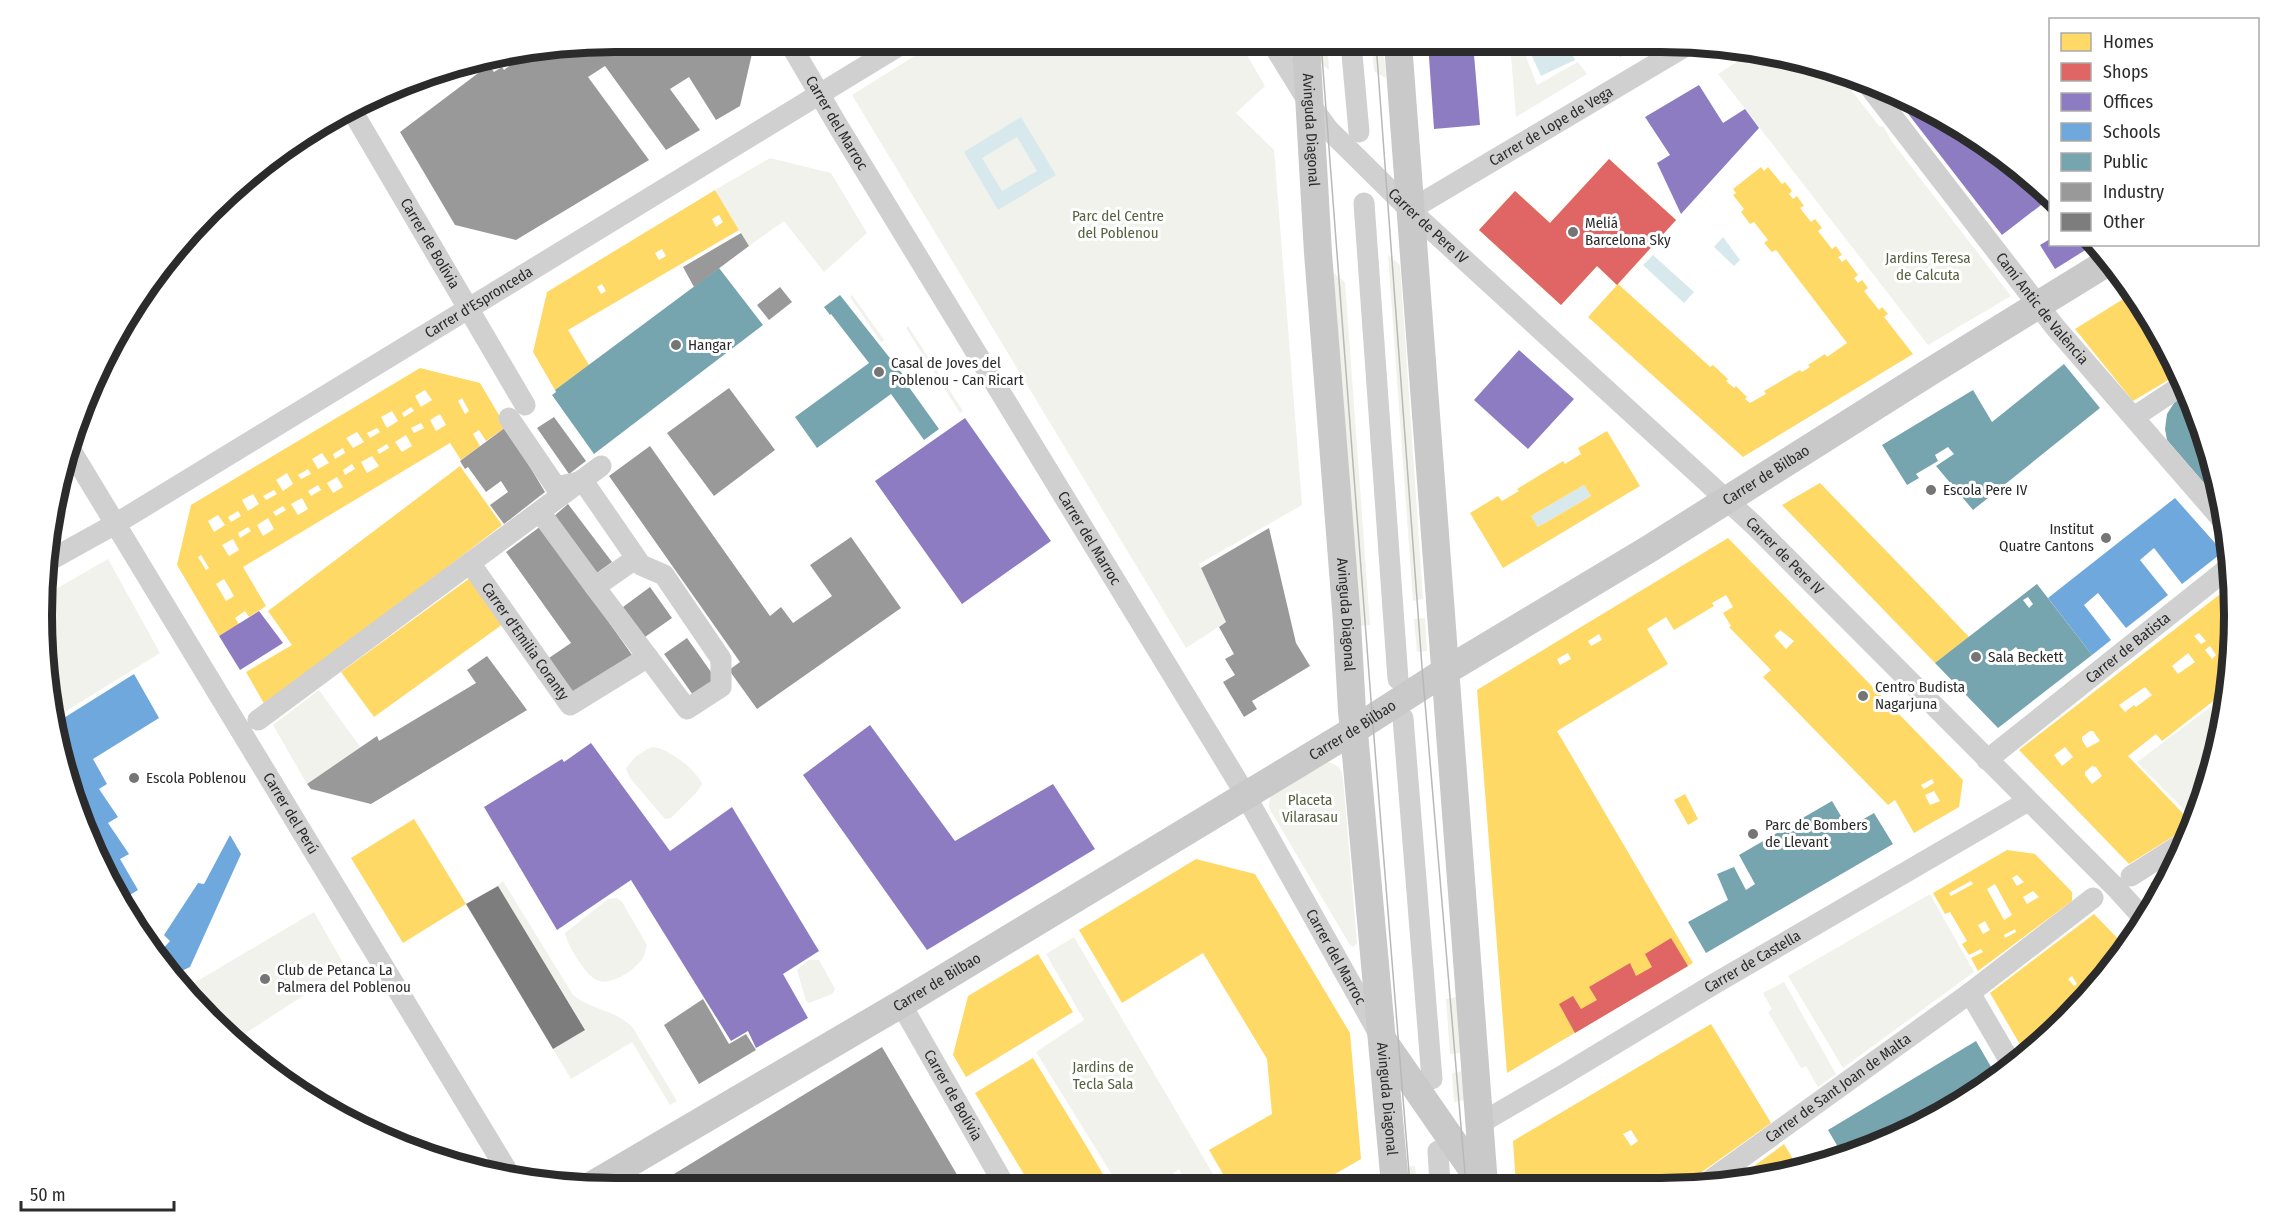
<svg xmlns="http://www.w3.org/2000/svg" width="2277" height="1231" font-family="'Fira Sans Condensed',sans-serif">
  <rect width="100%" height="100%" fill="#fff"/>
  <path fill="#f0f2eb" d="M937 42 1240 43 1265 86 1236 113 1274 150 1302 505 1199 564 1226 622 1186 648 852 95Z
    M1315 43H1327L1329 70 1317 60Z
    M1372 43H1383L1386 78 1374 71Z
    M1510 43H1522L1521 44 1537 85 1578 62 1587 74 1516 117Z
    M1752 52 1810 62 1838 73 1880 127 1883 126 1893 143 2011 296 1928 345 1718 74Z
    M770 158 831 173 867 233 824 272 784 221 749 246 715 190Z
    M1388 255 1400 265 1423 599 1413 601Z
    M1332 272 1345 282 1370 625 1359 626Z
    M852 295 884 340 881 342 850 297Z
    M908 326 963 411 960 413 906 328Z
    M108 559 160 653 58 716 43 653 49 593Z
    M2234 579 2233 602 2222 589Z
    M1425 618 1427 651 1417 652 1414 619Z
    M319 690 361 748 307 784 273 725Z
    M2229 693 2205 800 2195 821 2137 762Z
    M654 747C668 749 697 770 702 784L697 792 671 818 665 819 630 778 626 769C632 759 642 750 654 747Z
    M1327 762C1337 764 1342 768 1343 779L1357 943 1353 947 1350 945 1269 808 1270 795Z
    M503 881 573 995C591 1010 617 1010 633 1028L677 1101 670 1105 632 1042 571 1079 553 1049 585 1029 498 886Z
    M1930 894 1974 972 1843 1068 1788 976Z
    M617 898 622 902 647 945C646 949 645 954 643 958 636 969 613 985 599 981 587 978 567 945 565 933L608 899Z
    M314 912 346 968 238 1038 182 990Z
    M1074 937 1220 1186H1188L1179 1169 1156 1186H1119L1036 1052 1084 1020 1046 954Z
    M809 960H819L835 989 832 994 809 1003 806 1001 797 970Z
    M1784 982 1836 1074 1818 1087 1806 1066 1801 1068 1768 1012 1772 1009 1763 993Z
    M1457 997 1461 1053 1450 1054 1446 999Z
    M1463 1071 1465 1100 1454 1102 1452 1073Z
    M1415 1166 1417 1185H1405L1404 1167Z"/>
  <path fill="#d8e9ee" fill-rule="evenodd" d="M1555 43H1568L1575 60 1541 76 1531 54Z
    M1021 117 1056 175 998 210 964 152ZM1017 137 1037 171 1002 191 982 158Z
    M1723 237 1740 260 1734 266 1714 247Z
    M1653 255 1694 292 1684 303 1643 265Z
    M1584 485 1591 496 1538 527 1531 516Z"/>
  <path fill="#ffd966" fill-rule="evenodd" d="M1613 43H1644L1620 57Z
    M1609 159 1676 220 1617 285 1597 266 1561 305 1479 230 1515 191 1550 223Z
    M1761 167 1764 171 1768 167 1782 184 1785 182 1792 191 1789 194 1793 199 1797 196 1804 206 1800 208 1811 222 1815 219 1822 228 1818 231 1832 249 1836 246 1842 255 1838 257 1842 262 1846 259 1858 275 1854 278 1858 283 1862 280 1868 288 1864 291 1879 310 1882 307 1888 314 1884 317 1913 354 1743 457 1588 317 1618 284 1707 364 1710 367 1713 365 1728 379 1726 381 1734 388 1736 386 1747 397 1745 399 1750 403 1766 394 1764 391 1800 370 1802 372 1810 367 1808 365 1825 354 1827 357 1847 343 1776 250 1772 252 1764 243 1768 240 1754 222 1750 224 1741 212 1744 209 1733 195 1736 193 1733 189Z
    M715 190 739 230 568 330 589 365 555 390 533 352 547 292ZM719 215 723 222 716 227 712 219ZM662 249 666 256 659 260 655 253ZM602 284 606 291 601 294 597 287Z
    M2133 293 2176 362 2180 373 2133 401 2075 329Z
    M420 368 480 383 506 427 486 441 479 430 473 434 480 446 461 460 450 443 243 567 266 606 249 617 245 611 235 618 239 624 219 636 177 565 191 505ZM425 390 432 400 421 407 415 396ZM462 398 469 411 465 414 458 401ZM411 407 414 411 404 417 402 413ZM392 411 398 421 387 428 381 417ZM440 414 446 425 436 431 430 420ZM421 423 424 428 414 433 411 428ZM377 428 380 432 370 438 367 433ZM357 432 364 442 353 448 346 438ZM406 435 412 446 402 452 395 442ZM387 444 389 448 379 454 377 450ZM343 448 345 453 335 459 333 454ZM322 453 329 463 318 469 312 459ZM372 456 379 466 367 473 361 462ZM352 464 355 469 345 475 343 470ZM308 469 311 474 301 479 298 475ZM287 473 293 484 283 491 276 480ZM337 477 343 487 333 493 327 483ZM318 485 321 490 311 496 308 491ZM274 490 277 494 266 500 263 496ZM253 494 259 504 248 511 242 500ZM302 498 308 509 298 515 291 504ZM283 506 286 510 276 516 273 512ZM238 511 241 516 231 522 228 517ZM218 515 225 525 214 532 208 521ZM268 518 274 529 263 536 257 525ZM248 527 251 531 240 538 238 533ZM233 539 239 550 229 556 222 545ZM201 555 209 568 206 570 198 557ZM224 579 234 596 226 601 216 584Z
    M1607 431 1640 486 1503 568 1470 513 1498 496 1502 501 1519 491 1517 489 1563 461 1565 464 1581 454 1578 448ZM1584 485 1591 496 1538 527 1531 516Z
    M460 466 502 525 266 707 246 672 292 645 268 611Z
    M1820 483 1929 595 1969 637 1935 663 1782 505Z
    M1728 538 1963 780 1959 807 1914 833 1895 800 1888 805 1763 677 1771 670 1729 627 1731 626 1723 613 1733 607 1726 595 1712 603 1714 606 1674 630 1666 617 1647 629 1668 664 1557 731 1693 963 1507 1073 1477 690ZM1780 630 1794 641 1786 649 1774 636ZM1599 634 1602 640 1591 646 1588 641ZM1568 653 1571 659 1560 665 1557 659ZM1932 779 1934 783 1924 789 1921 785ZM1934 791 1940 801 1930 805 1925 795Z
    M470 578 503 624 374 717 341 672Z
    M2219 595 2233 610 2230 688 2162 741 2156 734 2128 756 2193 824 2129 864 2019 750ZM2199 633 2206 641 2201 644 2194 636ZM2210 646 2216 655 2212 659 2205 650ZM2188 653 2195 662 2178 674 2172 666ZM2145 687 2152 695 2136 707 2134 705 2125 712 2119 705ZM2090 731H2093L2100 741 2087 748 2082 740V737ZM2065 747 2073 757 2062 766 2054 755ZM2092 766 2096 767 2102 776 2092 784 2085 775V772Z
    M1685 794 1698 819 1688 825 1674 800Z
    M414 819 466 904 403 943 351 858Z
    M2007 850 2035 854 2072 892V901L1978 971 1971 958 1983 952 1981 949 1969 955 1962 944 1967 941 1950 912 1945 914 1933 893ZM2017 875 2024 882 2017 886 2012 878ZM1971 881 1973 884 1951 896 1949 893ZM1995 884 2012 915 2004 920 1987 889ZM2033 891 2039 897 2027 904 2023 897ZM1985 921 1990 930 1983 934 1978 925ZM2015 929 2016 932 2005 938 2004 935Z
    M1196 859 1255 874 1350 1033 1361 1159 1316 1185 1230 1186 1209 1150 1272 1114 1267 1059 1203 953 1122 1003 1079 930Z
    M2174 867 2164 890 2161 896 2150 883Z
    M2094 914 2126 947 2092 994 2025 1053 1990 993ZM2072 976 2077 984 2074 986 2068 979Z
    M1038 954 1073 1012 966 1077 953 1055 968 996Z
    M1711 1024 1771 1123 1685 1184 1516 1185 1513 1141ZM1631 1130 1638 1141 1631 1146 1623 1134Z
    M1033 1058 1087 1147 1110 1186H1031L975 1093Z
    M1784 1144 1799 1169 1728 1184 1750 1169Z"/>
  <path fill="#e06666" d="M1609 159 1676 220 1617 285 1597 266 1561 305 1479 230 1515 191 1550 223Z
    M1671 938 1688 966 1575 1033 1559 1004 1573 996 1581 1009 1597 1000 1589 987 1630 963 1636 976 1652 967 1645 954Z"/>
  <path fill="#8e7cc3" d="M1428 43H1473L1480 125 1434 129Z
    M1699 85 1723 123 1745 109 1759 128 1681 214 1657 163 1670 155 1645 117Z
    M1912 104 1948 119 2039 184 2050 198 2002 235 1906 111Z
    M2050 239V244H2095L2055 269 2040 245Z
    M1519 350 1574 399 1528 449 1474 400Z
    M965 418 1051 541 962 604 875 481Z
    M259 611 283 643 240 670 219 636Z
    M870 725 955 841 1053 784 1095 849 927 950 803 775Z
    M591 743 670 851 732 807 819 951 783 974 808 1018 756 1048 748 1031 731 1041 631 880 557 930 484 807 562 759 564 762Z"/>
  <path fill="#6fa8dc" d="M2175 498 2223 552 2182 584 2154 548 2140 560 2168 595 2126 628 2098 593 2084 605 2111 640 2092 655 2048 598Z
    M134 674 159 718 93 759 107 784 99 789 118 817 108 823 129 854 120 859 138 890 125 898 88 839 92 836 83 825 59 721Z
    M230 835 241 854 190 967 173 975 159 953 170 941 164 935 198 883 204 884Z"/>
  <path fill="#76a5af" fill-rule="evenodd" d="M719 268 763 325 594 454 552 395 556 392 555 390Z
    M840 295 908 381 906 383 939 429 924 440 891 394 817 448 795 417 869 363 831 314 830 315 824 307Z
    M2064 364 2100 408 1973 510 1936 466 1954 454 1948 447 1935 455 1938 461 1916 474 1919 478 1907 485 1882 445 1973 390 1992 422Z
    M2187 392 2215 467 2222 504 2167 440 2165 429 2167 414 2174 403Z
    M2037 584 2092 655 1998 728 1935 663ZM2028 597 2033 604 2029 608 2023 600ZM2016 647 2025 659 2017 666 2007 654Z
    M1832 801 1848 828 1874 813 1893 844 1706 953 1688 922 1728 900 1717 874 1734 867 1746 890 1755 884 1739 855Z
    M1976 1041 1997 1077 1980 1092 1845 1159 1828 1130Z"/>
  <path fill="#999" d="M616 42H753L754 45 740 106 716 120 689 77 670 89 700 130 666 150 605 66 588 77 649 160 516 240 455 225 400 132 489 65 494 72 502 67 504 70 519 58Z
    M741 233 749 246 694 287 683 267Z
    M780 287 792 302 769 320 757 305Z
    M729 388 775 450 714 496 667 433Z
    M554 417 586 461 569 474 537 428Z
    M506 427 545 492 504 524 490 505 508 492 501 481 486 492 468 467 465 469 460 461Z
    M650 446 770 616 781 607 793 623 832 596 810 565 851 537 901 608 757 709 729 670 740 662 609 476Z
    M568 504 612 562 594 575 553 517Z
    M541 526 632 655 572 697 546 660 571 643 506 552Z
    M1269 528 1296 643 1310 666 1252 701 1257 709 1244 717 1223 682 1235 675 1225 659 1234 654 1219 627 1226 622 1201 568Z
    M650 587 672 618 645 637 623 607Z
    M687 638 716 679 693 695 664 654Z
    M487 656 527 710 371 804 311 789 307 784 377 736 379 741 476 683 467 670Z
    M703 999 729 1044 746 1034 756 1050 699 1084 664 1025Z
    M882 1047 959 1178 956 1181 959 1187 651 1188Z"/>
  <path fill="#7d7d7d" d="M498 886 585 1030 553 1049 466 904Z"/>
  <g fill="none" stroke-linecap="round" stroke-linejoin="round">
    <g stroke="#d0d0d0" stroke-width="21">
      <path id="s1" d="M789 42 838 126 1238 782 1378 1032"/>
      <path id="s2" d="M1272 43 1309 103 1328 129 1410 210 1754 525 2116 888 2145 920"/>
      <path d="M1351 43 1359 132"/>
      <path id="s3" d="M1869 86 2055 327 2224 522"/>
      <path id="s4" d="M354 114 525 405"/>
      <path d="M1364 203 1398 679"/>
      <path id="s5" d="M1410 210 1691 43"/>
      <path d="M2134 417 2184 384"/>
      <path d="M509 418 556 487 583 481 641 565 664 575 721 659V687L687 709 595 587 635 559"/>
      <path id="s6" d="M70 449 511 1177"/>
      <path d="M540 512 595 587"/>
      <path id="s7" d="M52 559 117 523 905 42"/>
      <path id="s8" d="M470 563 570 705 648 657"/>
      <path d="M1403 718 1432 1079"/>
      <path d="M258 720 601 466"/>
      <path id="s9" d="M1987 760 2232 565"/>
      <path d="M2131 876 2186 841"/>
      <path d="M1970 993 2012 1065"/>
      <path id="s10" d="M901 1004 1005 1186"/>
      <path id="s11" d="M1479 1124 1560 1077 1714 984 2028 801"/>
      <path d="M1438 1151 1440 1185"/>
      <path id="s12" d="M1705 1184 1970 993 2093 898"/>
    </g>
    <g stroke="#c9c9c9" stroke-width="28">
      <path id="s13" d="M1306 43 1318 253 1347 622 1352 711 1395 1185"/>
      <path d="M1398 43 1484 1185"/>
      <path d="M1384 1042 1483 1185"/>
      <path id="s14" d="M587 1188 901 1004 1354 730 1444 672 1649 549 1933 370 2111 260"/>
    </g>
    <path stroke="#b8b8b8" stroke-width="1.5" d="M1321 43 1371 700 1410 1185
      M1376 43 1422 667 1466 1185"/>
  </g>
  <g fill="#757575" stroke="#fff" stroke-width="2">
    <circle cx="1573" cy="232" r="6"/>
    <circle cx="676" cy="345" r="6"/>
    <circle cx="879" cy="372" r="6"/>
    <circle cx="1931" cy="490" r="6"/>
    <circle cx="2106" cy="538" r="6"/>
    <circle cx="1976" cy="657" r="6"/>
    <circle cx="1863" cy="696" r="6"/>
    <circle cx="134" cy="778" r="6"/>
    <circle cx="1753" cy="834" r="6"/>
    <circle cx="265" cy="979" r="6"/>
  </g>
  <g text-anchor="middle" stroke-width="6" stroke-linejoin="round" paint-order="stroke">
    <g font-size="15" fill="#2b2b2b" stroke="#fff">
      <text dy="5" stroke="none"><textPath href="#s1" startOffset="94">Carrer del Marroc</textPath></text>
      <text dy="5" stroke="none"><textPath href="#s5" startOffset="164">Carrer de Lope de Vega</textPath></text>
      <text dy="5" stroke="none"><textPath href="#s13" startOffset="87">Avinguda Diagonal</textPath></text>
      <text dy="5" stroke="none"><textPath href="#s2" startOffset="242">Carrer de Pere IV</textPath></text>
      <text dy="5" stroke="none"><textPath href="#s4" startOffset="150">Carrer de Bolívia</textPath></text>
      <text dy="5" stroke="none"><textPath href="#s7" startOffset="498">Carrer d'Espronceda</textPath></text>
      <text dy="5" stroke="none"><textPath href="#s3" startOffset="282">Camí Antic de València</textPath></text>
      <text dy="5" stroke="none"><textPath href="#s14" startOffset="1378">Carrer de Bilbao</textPath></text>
      <text dy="5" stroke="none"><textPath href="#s1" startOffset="580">Carrer del Marroc</textPath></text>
      <text dy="5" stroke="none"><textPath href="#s2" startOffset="728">Carrer de Pere IV</textPath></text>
      <text dy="5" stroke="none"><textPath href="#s13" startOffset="573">Avinguda Diagonal</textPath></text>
      <text dy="5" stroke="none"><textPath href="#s8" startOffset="96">Carrer d'Emilia Coranty</textPath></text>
      <text dy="5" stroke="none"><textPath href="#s9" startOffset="180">Carrer de Batista</textPath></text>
      <text dy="5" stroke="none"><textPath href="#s14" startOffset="892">Carrer de Bilbao</textPath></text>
      <text dy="5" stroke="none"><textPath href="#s6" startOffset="426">Carrer del Perú</textPath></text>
      <text dy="5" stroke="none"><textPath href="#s1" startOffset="1066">Carrer del Marroc</textPath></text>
      <text dy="5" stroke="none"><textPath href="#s11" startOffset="318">Carrer de Castella</textPath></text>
      <text dy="5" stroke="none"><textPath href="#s14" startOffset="406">Carrer de Bilbao</textPath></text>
      <text dy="5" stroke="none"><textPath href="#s12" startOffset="164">Carrer de Sant Joan de Malta</textPath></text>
      <text dy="5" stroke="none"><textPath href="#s10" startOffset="105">Carrer de Bolívia</textPath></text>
      <text dy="5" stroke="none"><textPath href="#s13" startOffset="1059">Avinguda Diagonal</textPath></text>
    </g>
    <g font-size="15" fill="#56613f" stroke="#fff">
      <text x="1118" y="221">Parc del Centre<tspan x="1118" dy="17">del Poblenou</tspan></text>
      <text x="1928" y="263">Jardins Teresa<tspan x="1928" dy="17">de Calcuta</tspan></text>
      <text x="1310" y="805">Placeta<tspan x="1310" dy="17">Vilarasau</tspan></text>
      <text x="1103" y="1072">Jardins de<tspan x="1103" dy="17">Tecla Sala</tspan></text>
    </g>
    <g font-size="15" fill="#2b2b2b" stroke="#fff" text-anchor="start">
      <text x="1585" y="228">Meliá<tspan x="1585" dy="17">Barcelona Sky</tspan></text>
      <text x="688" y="350">Hangar</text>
      <text x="891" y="368">Casal de Joves del<tspan x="891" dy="17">Poblenou - Can Ricart</tspan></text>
      <text x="1943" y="495">Escola Pere IV</text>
      <text x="2094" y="534" text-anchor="end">Institut<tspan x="2094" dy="17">Quatre Cantons</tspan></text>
      <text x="1988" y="662">Sala Beckett</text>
      <text x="1875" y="692">Centro Budista<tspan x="1875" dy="17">Nagarjuna</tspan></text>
      <text x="146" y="783">Escola Poblenou</text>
      <text x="1765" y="830">Parc de Bombers<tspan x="1765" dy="17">de Llevant</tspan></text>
      <text x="277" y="975">Club de Petanca La<tspan x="277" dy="17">Palmera del Poblenou</tspan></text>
    </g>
  </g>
  <path d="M0 0H2277V1231H0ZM615 52H1661A563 563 0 0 1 2224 615V615A563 563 0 0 1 1661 1178H615A563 563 0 0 1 52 615V615A563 563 0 0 1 615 52Z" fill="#fff" fill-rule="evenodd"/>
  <path fill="none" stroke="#2b2b2b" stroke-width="8" d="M615 52H1661A563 563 0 0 1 2224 615V615A563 563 0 0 1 1661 1178H615A563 563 0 0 1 52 615V615A563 563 0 0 1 615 52Z"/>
  <rect x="2049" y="18" width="210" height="228" fill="#ffffff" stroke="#aaaaaa" stroke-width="1.5"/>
  <rect x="2061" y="33" width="30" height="18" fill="#ffd966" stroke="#aaaaaa" stroke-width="1.5"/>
  <text x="2103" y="48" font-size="18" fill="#2b2b2b">Homes</text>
  <rect x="2061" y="63" width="30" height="18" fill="#e06666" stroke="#aaaaaa" stroke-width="1.5"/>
  <text x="2103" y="78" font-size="18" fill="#2b2b2b">Shops</text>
  <rect x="2061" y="93" width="30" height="18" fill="#8e7cc3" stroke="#aaaaaa" stroke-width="1.5"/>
  <text x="2103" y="108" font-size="18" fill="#2b2b2b">Offices</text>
  <rect x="2061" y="123" width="30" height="18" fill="#6fa8dc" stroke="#aaaaaa" stroke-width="1.5"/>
  <text x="2103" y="138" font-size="18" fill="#2b2b2b">Schools</text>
  <rect x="2061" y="153" width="30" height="18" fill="#76a5af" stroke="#aaaaaa" stroke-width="1.5"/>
  <text x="2103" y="168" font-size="18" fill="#2b2b2b">Public</text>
  <rect x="2061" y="183" width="30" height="18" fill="#999999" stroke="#aaaaaa" stroke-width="1.5"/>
  <text x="2103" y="198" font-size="18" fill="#2b2b2b">Industry</text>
  <rect x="2061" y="213" width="30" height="18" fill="#7d7d7d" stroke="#aaaaaa" stroke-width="1.5"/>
  <text x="2103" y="228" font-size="18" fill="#2b2b2b">Other</text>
  <path d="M21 1201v9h153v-9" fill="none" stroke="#2b2b2b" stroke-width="3"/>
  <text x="30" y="1201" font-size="18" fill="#2b2b2b" stroke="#ffffff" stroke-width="4.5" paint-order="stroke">50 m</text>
</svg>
